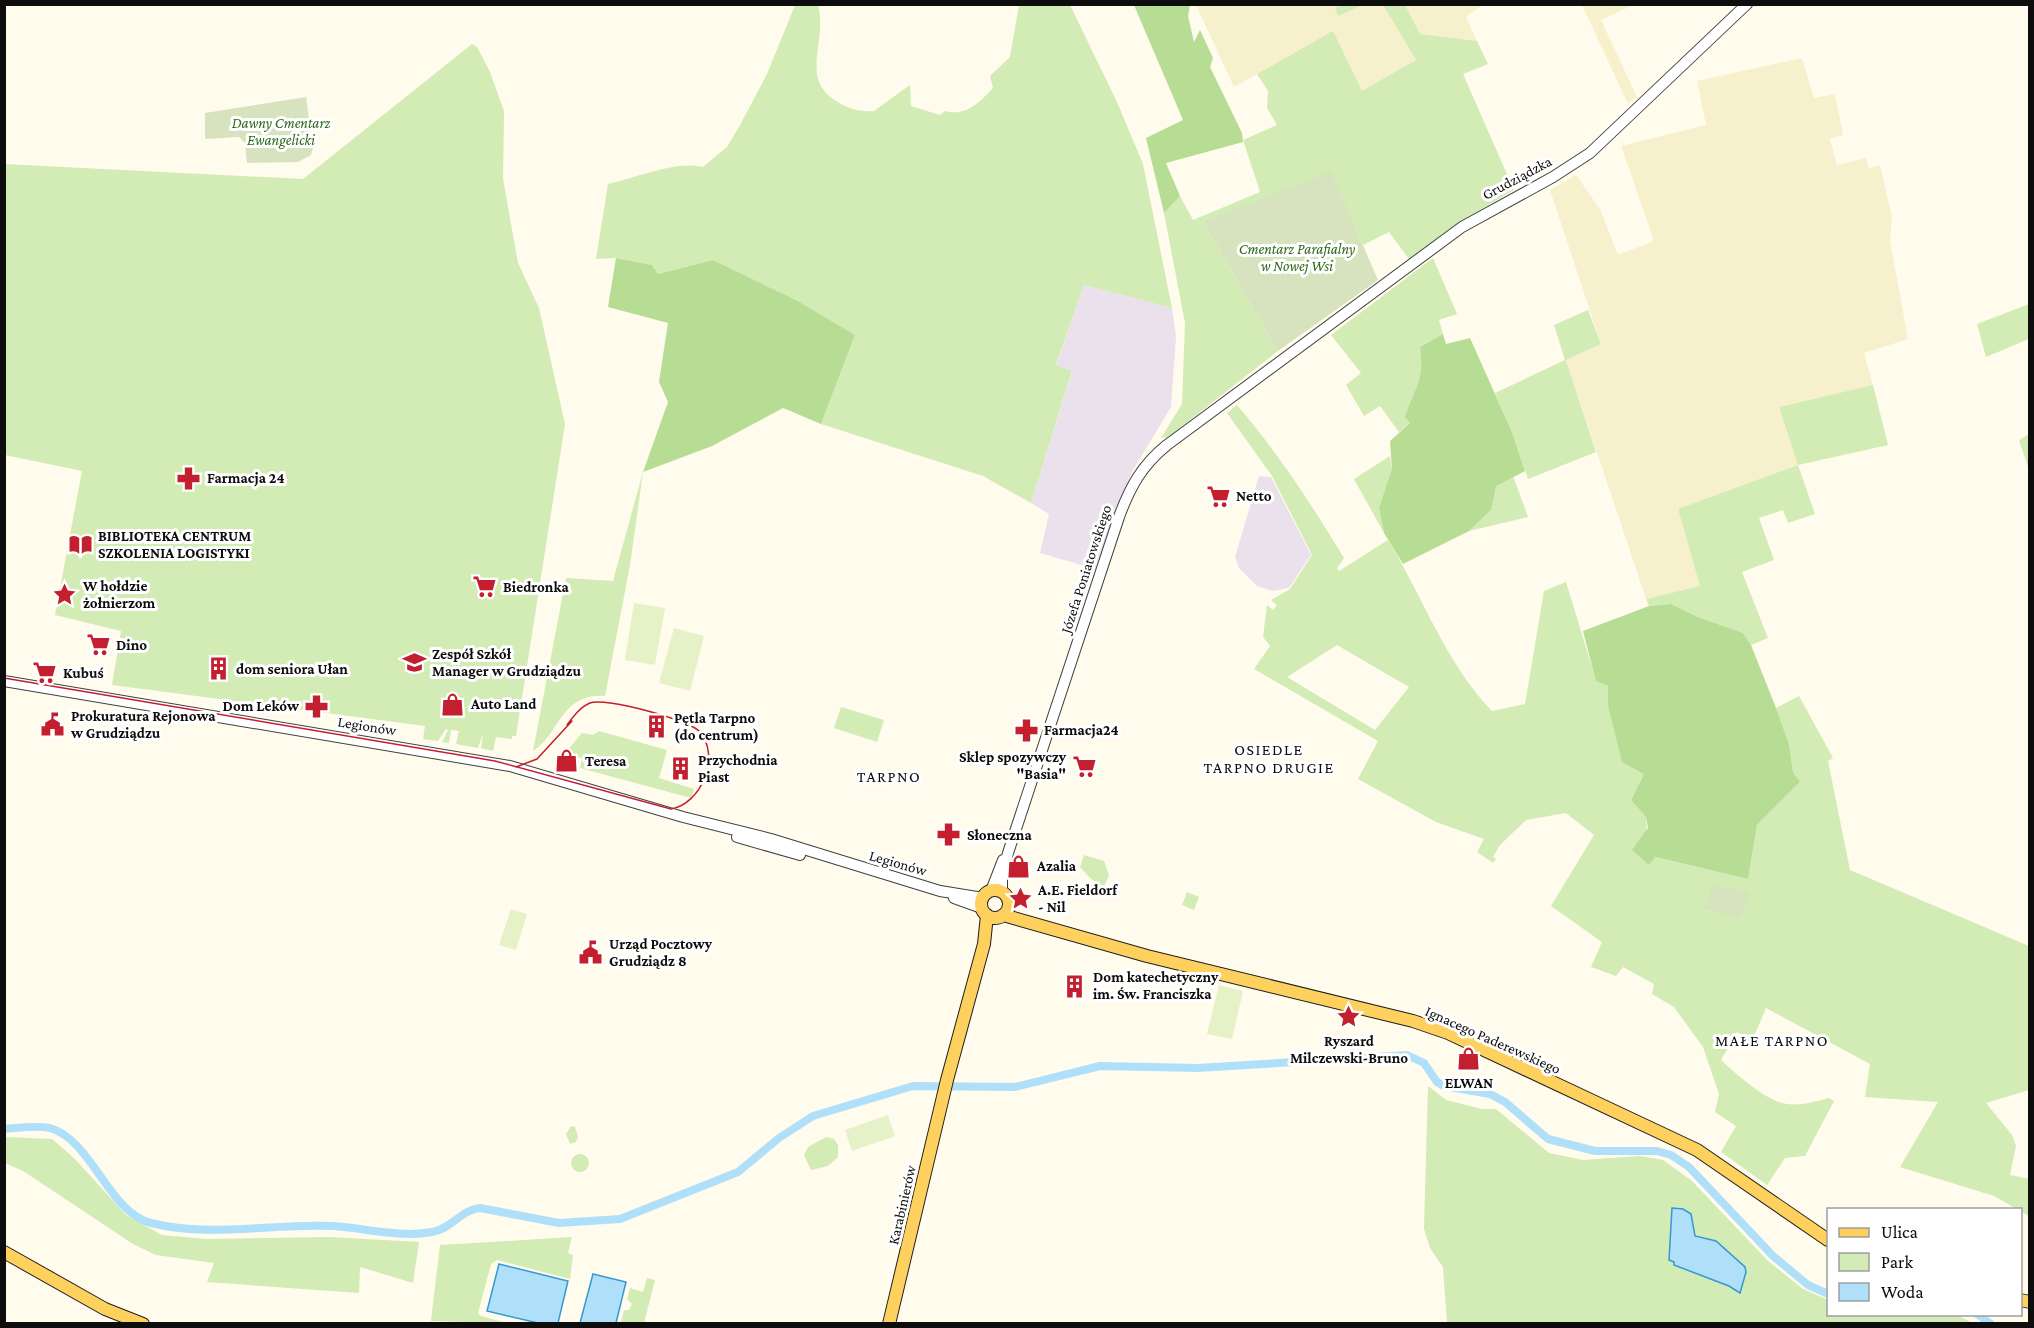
<svg xmlns="http://www.w3.org/2000/svg" width="2034" height="1328" font-family="'Crimson Pro',serif">
  <rect width="100%" height="100%" fill="#fffbed"/>
  <path fill="#ebe1ec" d="M1084 285 1172 308 1176 337 1171 407 1132 472 1117 506 1095 569 1040 553 1049 514 1031 503 1072 372 1056 366Z
    M1259 476 1271 477 1311 555 1289 588 1273 591 1257 586 1239 568 1235 557Z"/>
  <path fill="#f6f1cc" d="M1196 5H1342L1336 8 1339 15 1363 5H1383L1416 60 1362 92 1333 32 1234 87Z
    M1405 5H1482L1466 17 1477 41 1420 34Z
    M1582 5H1628L1629 7 1601 20 1637 97 1628 104Z
    M1802 58 1814 98 1835 94 1843 135 1830 139 1837 165 1866 158 1869 168 1880 165 1892 217 1890 240 1908 339 1864 353 1873 385 1779 407 1798 465 1678 509 1700 586 1646 599 1566 360 1601 344 1550 190 1576 175 1600 209 1618 255 1654 241 1621 146 1706 125 1697 81Z"/>
  <path fill="#d3ebb5" fill-rule="evenodd" d="M795 5H818C828 43 798 79 838 102 849 109 860 112 874 111L910 85 911 106 940 115 945 111C966 117 980 102 993 88L990 76 1010 57 1019 5H1070L1117 102 1143 164 1172 308 1084 285 1056 365 1072 371 1031 503 983 476 821 424 855 335 798 301 713 260 658 274 652 265 616 258 596 259 608 184C635 178 677 160 703 167L727 147 739 127 767 74Z
    M1342 5V4L1363 5 1338 16 1335 8Z
    M1383 5H1405L1420 34 1477 41 1488 64 1463 74 1514 190 1458 223 1409 259 1389 232 1363 245 1346 208 1203 222 1278 351 1168 437 1161 438 1182 404 1185 323 1164 213 1180 196 1193 220 1260 192 1243 140 1277 125 1267 108 1268 91 1257 74 1333 31 1362 91 1416 60Z
    M472 44 477 47 490 72 504 111 503 179 518 263 539 308 565 424 516 736H512V739L496 737 493 751 481 748 483 734 478 748 456 744 459 731 451 730 449 743 442 742 448 730 446 729 438 741 423 739 425 726 112 685 121 631 55 615 82 471 5 455 4 164 303 179Z
    M1433 258 1457 314 1439 320 1443 334 1420 347 1423 369 1421 383 1411 400 1410 423 1399 432 1380 406 1364 416 1346 385 1361 373 1331 335Z
    M2029 304V339L1986 357 1977 324Z
    M1588 310 1601 344 1566 360 1596 452 1528 479 1512 432 1495 393 1565 360 1554 325Z
    M1873 385 1888 445 1798 465 1815 514 1788 523 1783 510 1759 518 1774 560 1742 572 1768 638 1751 645 1743 633 1698 617 1671 604 1649 606 1646 599 1700 586 1678 509 1798 465 1779 407Z
    M1237 405C1278 453 1312 505 1344 558L1337 568 1339 571 1388 540C1423 597 1445 662 1492 711L1525 704 1544 591 1566 582 1596 680 1608 686V705L1644 774 1631 800 1646 817 1649 865 1654 857 1748 879 1757 825 1800 782 1793 772 1789 744 1776 708 1799 696 1833 758 1828 761 1850 870 2029 946V1090L1986 1103 2012 1135 2016 1146 2010 1175 2029 1179V1216L1994 1196 1900 1167 1938 1102 1865 1097 1870 1064 1766 1008 1752 1041 1737 1032 1721 1060C1735 1073 1763 1098 1782 1103 1798 1107 1814 1102 1829 1098L1834 1101 1805 1156 1785 1158 1767 1185 1721 1152 1736 1126 1715 1112 1719 1094 1703 1047 1674 1007 1652 994 1654 984 1623 967 1616 976 1591 967 1602 942 1551 906 1594 835 1566 813 1526 820 1500 845 1493 857 1496 859 1493 863 1477 852 1484 839 1436 822 1358 779 1378 741 1254 669 1270 646 1263 637 1267 605 1273 610 1277 605 1271 600 1290 589 1312 555 1272 476 1227 413ZM1337 645 1409 687 1375 730 1287 677Z
    M2029 434V470L2019 440Z
    M1390 456 1392 468 1379 508 1384 533 1354 479Z
    M643 472 630 565 605 696C560 693 559 736 533 751L566 578 613 581Z
    M1513 476 1528 517 1469 531 1491 510 1495 486Z
    M841 707 884 720 877 742 834 728Z
    M599 731 667 750 659 778 694 789 691 798 580 768 582 758 565 753 582 733 593 735Z
    M1084 855 1104 861 1109 875 1104 887 1091 879 1080 867Z
    M1187 892 1199 897 1194 910 1182 905Z
    M1428 1086 1446 1100 1482 1109H1496L1549 1153 1583 1160 1640 1156 1663 1160 1692 1181 1768 1261 1803 1289 1828 1300V1314L1957 1315 1972 1323H1447L1443 1267 1430 1248 1424 1229Z
    M571 1126 575 1127 578 1137 576 1142 570 1144 566 1134Z
    M5 1137 52 1139 74 1158 126 1215 162 1235 206 1239 329 1237 419 1242 413 1283 360 1267 359 1293 207 1282 214 1263 156 1255 133 1244 23 1171 5 1163Z
    M826 1137 834 1139 838 1145V1157L828 1166 811 1170 804 1155 808 1147Z
    M571 1163a9 9 0 1 1 18 0a9 9 0 1 1-18 0Z
    M572 1237 568 1253 573 1255 570 1279 497 1260 491 1264 478 1313 481 1316 507 1323 431 1321 440 1245Z
    M647 1278 655 1280 644 1323H621L624 1310H629L632 1304 627 1299 630 1288 643 1292Z"/>
  <path fill="#b7dc94" d="M1134 5H1190L1188 16 1194 42 1200 30 1213 58 1210 67 1242 133 1243 142 1166 163 1180 196 1164 213 1146 138 1183 120Z
    M616 258 652 265 658 274 713 260 798 301 855 335 821 424 783 408 712 446 643 472 668 402 659 382 668 323 608 307Z
    M1443 334 1446 344 1470 338 1512 432 1525 471 1496 486 1491 510 1469 531 1403 564 1384 533 1379 508 1392 468 1390 441 1410 423 1405 417C1415 386 1425 382 1420 347Z
    M1671 604 1698 617 1743 633 1751 645 1776 708 1789 744 1793 772 1800 782 1757 825 1748 879 1655 857 1649 865 1632 850 1648 828 1646 817 1631 800 1644 774 1622 762 1608 705V686L1596 681 1583 631 1649 606Z"/>
  <path fill="#d7e2be" d="M306 97 313 148 311 155 298 162 247 163 245 143 239 137 205 139V113Z
    M1331 172 1378 280 1278 351 1203 222Z
    M1713 885 1750 893 1740 918 1704 909Z"/>
  <path fill="#e5f2c8" d="M634 603 665 608 655 665 625 660Z
    M674 628 704 636 690 691 659 683Z
    M511 909 527 914 516 950 499 945Z
    M1219 985 1243 991 1232 1039 1207 1034Z
    M888 1115 895 1136 852 1151 845 1130Z"/>
  <path fill="#b0e0f9" stroke="#3499d3" stroke-width="1.5" d="M1672 1208 1683 1209 1691 1214 1695 1236 1716 1241 1745 1267 1746 1272 1740 1293 1729 1286 1674 1265V1262L1669 1260Z
    M499 1264 568 1281 558 1323H538L487 1311Z
    M593 1274 626 1282 616 1323H580Z"/>
  <g fill="none" stroke-linecap="round" stroke-linejoin="round">
    <path stroke="#b0e0f9" stroke-width="8" d="M4 1129C19 1128 35 1125 50 1128 92 1140 109 1213 151 1223 210 1238 273 1223 333 1226 365 1228 400 1238 432 1232 451 1229 461 1210 480 1208L559 1223 620 1219 738 1172 779 1138 813 1116 913 1086 1015 1087 1100 1066 1198 1068 1407 1055 1424 1063 1437 1082 1444 1086 1490 1094 1505 1102 1548 1139 1595 1151H1657L1671 1155 1689 1167 1773 1256 1808 1285 1828 1294
      M1977 1314 1991 1324"/>
    <defs>
      <path id="minor" d="M4 681 510 766 683 817 771 839 940 891 983 898
        M737 837 800 855
        M991 891 1003 860
        M1002 892V877L1008 853 1119 517C1130 487 1142 465 1167 445L1462 227 1553 177 1590 153 1747 4
        M954 898 982 908"/>
      <path id="major" d="M981 904a14 14 0 1 1 28 0a14 14 0 1 1-28 0Z
        M1003 915 1147 956 1413 1021 1448 1033 1697 1150 1828 1240
        M4 1252 105 1309 143 1324
        M2020 1300 2030 1302
        M889 1324 947 1080 984 944 987 915"/>
    </defs>
    <use href="#minor" stroke="#404040" stroke-width="12"/>
    <use href="#major" stroke="#1e1e1e" stroke-width="14"/>
    <use href="#minor" stroke="#fff" stroke-width="10"/>
    <use href="#major" stroke="#fed15f" stroke-width="12"/>
    <path stroke="#c31f2e" stroke-width="1.5" d="M4 678 495 761 671 809C701 804 721 757 700 732 690 720 605 697 590 703 580 707 573 717 567 725
      M516 767 537 759 572 721"/>
  </g>
  <defs>
    <symbol id="pharmacy-bare" viewBox="-9 -9 18 18"><path d="M-2-6h4v4h4v4h-4v4h-4v-4h-4v-4h4Z" fill="#c31f2e" stroke="#fff" stroke-width="2.5" paint-order="stroke"/></symbol>
    <symbol id="supermarket-bare" viewBox="-9 -9 18 18"><path d="M-6-5.5h2.5l.6 2H6L4.5 2H-2.5L-4.4-4H-6ZM-1.5 3.2a1.3 1.3 0 1 0 .1 0ZM3 3.2a1.3 1.3 0 1 0 .1 0Z" fill="#c31f2e" stroke="#fff" stroke-width="2.5" paint-order="stroke"/></symbol>
    <symbol id="library-bare" viewBox="-9 -9 18 18"><path d="M-6-4Q-3-5.5-.7-3.5V5Q-3 3-6 4ZM6-4Q3-5.5 .7-3.5V5Q3 3 6 4Z" fill="#c31f2e" stroke="#fff" stroke-width="2.5" paint-order="stroke"/></symbol>
    <symbol id="sight-bare" viewBox="-9 -9 18 18"><path d="M0-6L1.8-2.2L6-1.7L2.9 1.2L3.7 5.4L0 3.3L-3.7 5.4L-2.9 1.2L-6-1.7L-1.8-2.2Z" fill="#c31f2e" stroke="#fff" stroke-width="2.5" paint-order="stroke"/></symbol>
    <symbol id="school-bare" viewBox="-9 -9 18 18"><path d="M0-5L7-2L0 1L-7-2ZM-4 1L0 2.5L4 1V4Q0 6-4 4Z" fill="#c31f2e" stroke="#fff" stroke-width="2.5" paint-order="stroke"/></symbol>
    <symbol id="building-bare" viewBox="-9 -9 18 18"><path d="M-4-6H4V6H1V3H-1V6H-4ZM-2.5-4.3h1.7v1.8h-1.7ZM.8-4.3h1.7v1.8H.8ZM-2.5-1h1.7V.8h-1.7ZM.8-1h1.7V.8H.8Z" fill="#c31f2e" stroke="#fff" stroke-width="2.5" paint-order="stroke"/></symbol>
    <symbol id="shop-bare" viewBox="-9 -9 18 18"><path d="M-5-2.5h2.3a2.7 3.5 0 0 1 5.4 0H5L5.5 6h-11ZM-1.5-2.5h3a1.5 2.3 0 0 0-3 0Z" fill="#c31f2e" stroke="#fff" stroke-width="2.5" paint-order="stroke"/></symbol>
    <symbol id="civic-bare" viewBox="-9 -9 18 18"><path d="M-.6-6.5H3V-4.5H.6V-3L4-1V1h2V6H-6V1h2V-1L-.6-3ZM-1.2 2.5V6h2.4V2.5Z" fill="#c31f2e" stroke="#fff" stroke-width="2.5" paint-order="stroke"/></symbol>
  </defs>
  <g fill-rule="evenodd">
    <use href="#pharmacy-bare" x="172" y="462" width="33" height="33"/>
    <use href="#supermarket-bare" x="1202" y="480" width="33" height="33"/>
    <use href="#library-bare" x="64" y="528" width="33" height="33"/>
    <use href="#supermarket-bare" x="468" y="570" width="33" height="33"/>
    <use href="#sight-bare" x="48" y="578" width="33" height="33"/>
    <use href="#supermarket-bare" x="82" y="628" width="33" height="33"/>
    <use href="#school-bare" x="398" y="646" width="33" height="33"/>
    <use href="#building-bare" x="202" y="652" width="33" height="33"/>
    <use href="#supermarket-bare" x="28" y="656" width="33" height="33"/>
    <use href="#shop-bare" x="436" y="688" width="33" height="33"/>
    <use href="#pharmacy-bare" x="300" y="690" width="33" height="33"/>
    <use href="#civic-bare" x="36" y="708" width="33" height="33"/>
    <use href="#building-bare" x="640" y="710" width="33" height="33"/>
    <use href="#pharmacy-bare" x="1010" y="714" width="33" height="33"/>
    <use href="#shop-bare" x="550" y="744" width="33" height="33"/>
    <use href="#supermarket-bare" x="1068" y="750" width="33" height="33"/>
    <use href="#building-bare" x="664" y="752" width="33" height="33"/>
    <use href="#pharmacy-bare" x="932" y="818" width="33" height="33"/>
    <use href="#shop-bare" x="1002" y="850" width="33" height="33"/>
    <use href="#sight-bare" x="1004" y="882" width="33" height="33"/>
    <use href="#civic-bare" x="574" y="936" width="33" height="33"/>
    <use href="#building-bare" x="1058" y="970" width="33" height="33"/>
    <use href="#sight-bare" x="1332" y="1000" width="33" height="33"/>
    <use href="#shop-bare" x="1452" y="1042" width="33" height="33"/>
  </g>
  <g text-anchor="middle" stroke-width="6" stroke-linejoin="round" paint-order="stroke">
    <g font-size="15" font-style="italic" fill="#2e681b" stroke="#fff">
      <text x="281" y="128">Dawny Cmentarz<tspan x="281" dy="17">Ewangelicki</tspan></text>
      <text x="1297" y="254">Cmentarz Parafialny<tspan x="1297" dy="17">w Nowej Wsi</tspan></text>
    </g>
    <g font-size="15" fill="#0d0d0d" stroke="#fff">
      <text transform="translate(1517 178) rotate(-28)" y="5">Grudziądzka</text>
      <text transform="translate(1086 569) rotate(-72)" y="5">Józefa Poniatowskiego</text>
      <text transform="translate(367 726) rotate(9)" y="5">Legionów</text>
      <text transform="translate(898 863) rotate(16)" y="5">Legionów</text>
      <text transform="translate(1493 1040) rotate(24)" y="5">Ignacego Paderewskiego</text>
      <text transform="translate(902 1205) rotate(-77)" y="5">Karabinierów</text>
    </g>
    <g font-size="15" font-weight="bold" fill="#0d0d0d" stroke="#fff" text-anchor="start">
      <text x="207" y="483">Farmacja 24</text>
      <text x="1236" y="501">Netto</text>
      <text x="98" y="541">BIBLIOTEKA CENTRUM<tspan x="98" dy="17">SZKOLENIA LOGISTYKI</tspan></text>
      <text x="83" y="591">W hołdzie<tspan x="83" dy="17">żołnierzom</tspan></text>
      <text x="503" y="592">Biedronka</text>
      <text x="116" y="650">Dino</text>
      <text x="432" y="659">Zespół Szkół<tspan x="432" dy="17">Manager w Grudziądzu</tspan></text>
      <text x="236" y="674">dom seniora Ułan</text>
      <text x="63" y="678">Kubuś</text>
      <text x="471" y="709">Auto Land</text>
      <text x="299" y="711" text-anchor="end">Dom Leków</text>
      <text x="71" y="721">Prokuratura Rejonowa<tspan x="71" dy="17">w Grudziądzu</tspan></text>
      <text x="674" y="723">Pętla Tarpno<tspan x="674" dy="17">(do centrum)</tspan></text>
      <text x="1044" y="735">Farmacja24</text>
      <text x="1066" y="762" text-anchor="end">Sklep spozywczy<tspan x="1066" dy="17">"Basia"</tspan></text>
      <text x="698" y="765">Przychodnia<tspan x="698" dy="17">Piast</tspan></text>
      <text x="585" y="766">Teresa</text>
      <text x="967" y="840">Słoneczna</text>
      <text x="1037" y="871">Azalia</text>
      <text x="1038" y="895">A.E. Fieldorf<tspan x="1038" dy="17">- Nil</tspan></text>
      <text x="609" y="949">Urząd Pocztowy<tspan x="609" dy="17">Grudziądz 8</tspan></text>
      <text x="1093" y="982">Dom katechetyczny<tspan x="1093" dy="17">im. Św. Franciszka</tspan></text>
      <text x="1349" y="1046" text-anchor="middle">Ryszard<tspan x="1349" dy="17">Milczewski-Bruno</tspan></text>
      <text x="1469" y="1088" text-anchor="middle">ELWAN</text>
    </g>
    <g font-size="16" letter-spacing="1.5" fill="#0d0d0d" stroke="#fff">
      <text x="1269" y="755">OSIEDLE<tspan x="1269" dy="18">TARPNO DRUGIE</tspan></text>
      <text x="889" y="782">TARPNO</text>
      <text x="1772" y="1046">MAŁE TARPNO</text>
    </g>
  </g>
  <rect width="2034" height="1328" fill="none" stroke="#0d0d0d" stroke-width="12"/>
  <rect x="1827" y="1208" width="195" height="108" fill="#ffffff" stroke="#9e9e9e" stroke-width="1.5"/>
  <rect x="1839" y="1228" width="30" height="9" fill="#fed15f" stroke="#9e9e9e" stroke-width="1.5"/>
  <text x="1881" y="1238" font-size="18" fill="#0d0d0d">Ulica</text>
  <rect x="1839" y="1253" width="30" height="18" fill="#d3ebb5" stroke="#9e9e9e" stroke-width="1.5"/>
  <text x="1881" y="1268" font-size="18" fill="#0d0d0d">Park</text>
  <rect x="1839" y="1283" width="30" height="18" fill="#b0e0f9" stroke="#9e9e9e" stroke-width="1.5"/>
  <text x="1881" y="1298" font-size="18" fill="#0d0d0d">Woda</text>
</svg>
